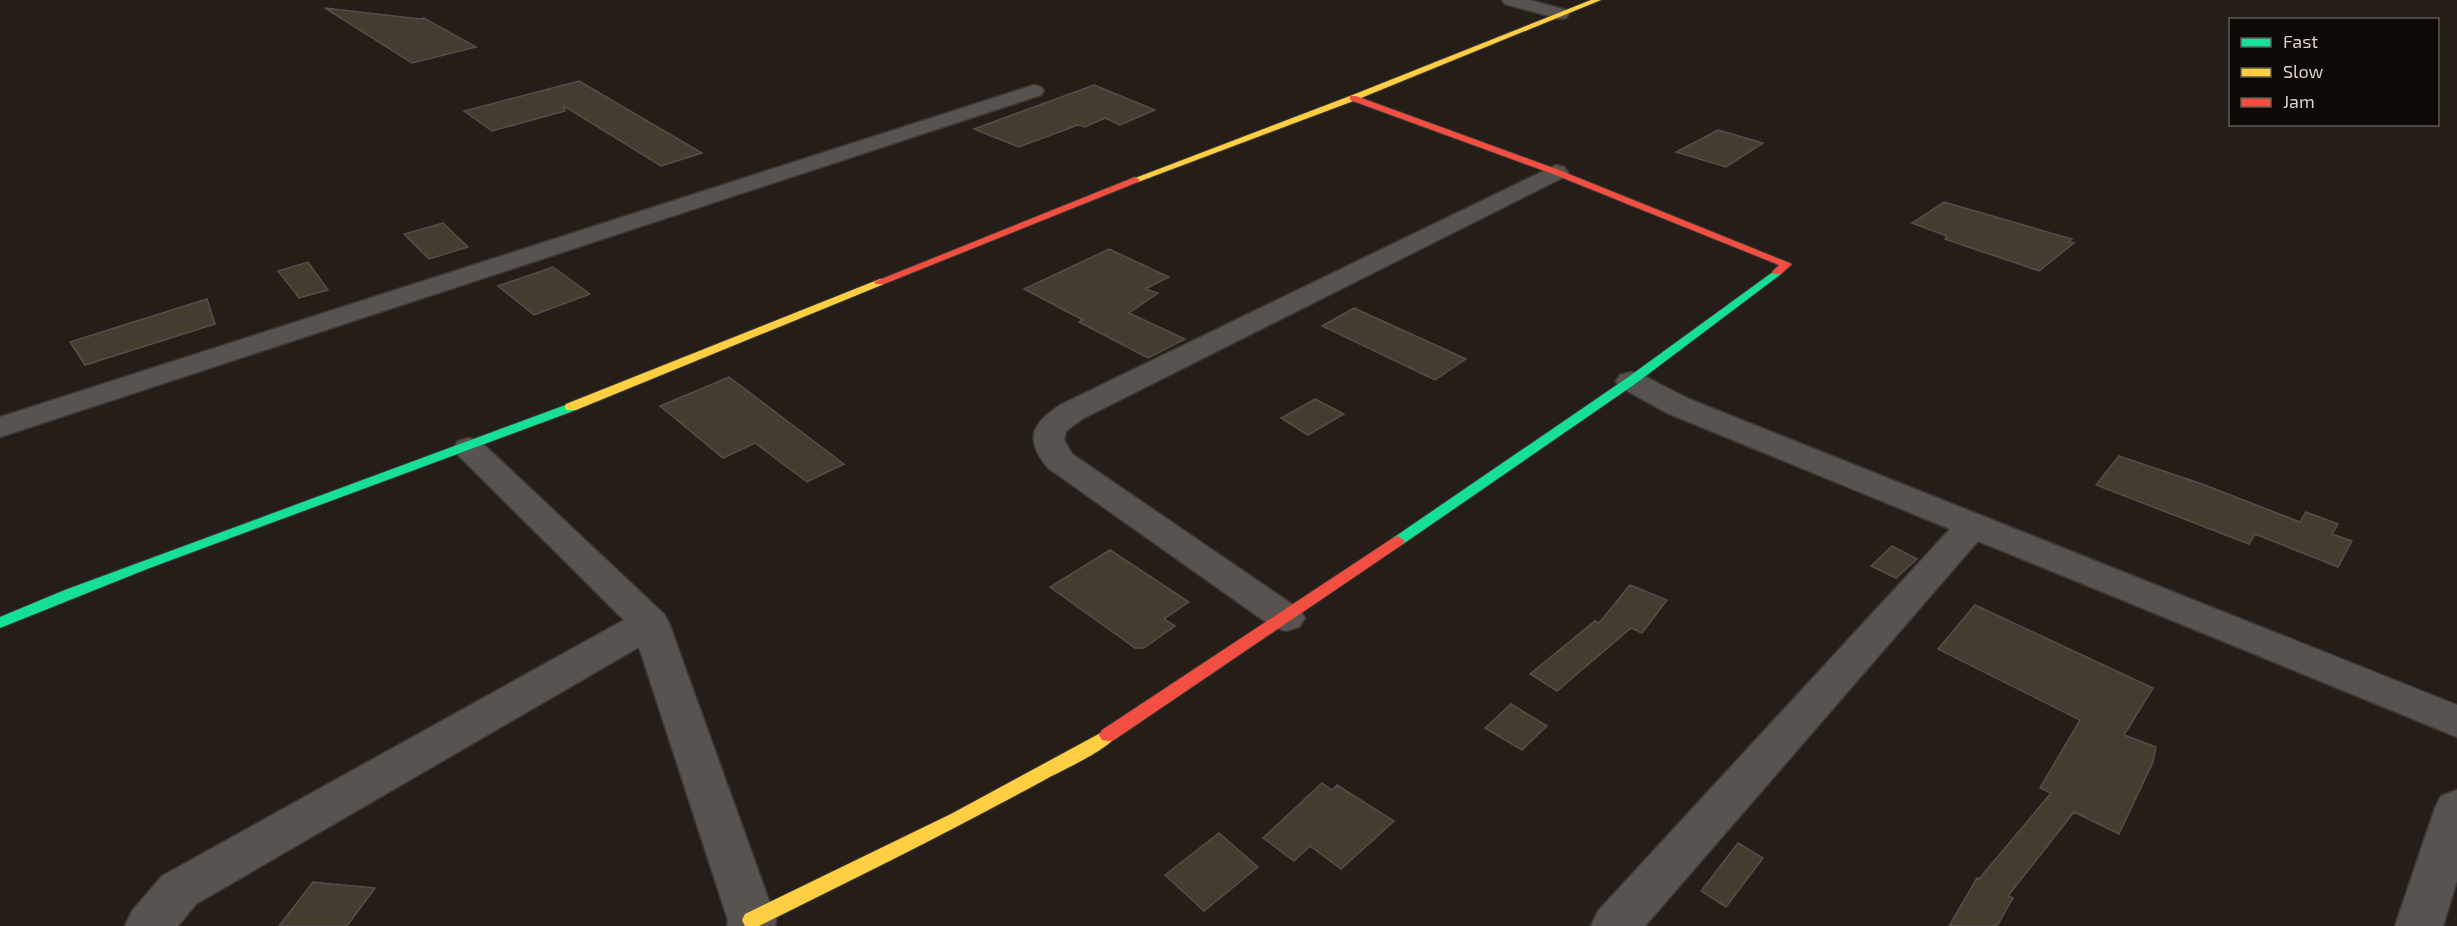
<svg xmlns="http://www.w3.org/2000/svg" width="2457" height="926" font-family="'Exo 2',sans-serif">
  <rect width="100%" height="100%" fill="#251e18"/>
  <path fill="#453c30" stroke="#534e48" stroke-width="1.5" d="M325 8 420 19 424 18 476 47 412 63Z
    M579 81 702 153 661 166 564 106 565 111 492 131 464 111Z
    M1094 85 1155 110 1120 125 1105 118 1085 127 1078 125 1019 147 974 129Z
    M1718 130 1763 143 1726 167 1676 152Z
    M1944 202 2072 239 2069 242 2074 243 2039 271 1945 239 1947 236 1912 223Z
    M443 223 468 247 429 259 404 234Z
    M1109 249 1169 277 1145 289 1158 293 1129 313 1185 339 1148 358 1079 322 1083 320 1024 289Z
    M308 262 328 290 299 298 278 271Z
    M553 267 590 294 534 315 498 286Z
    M207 299 215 324 85 365 70 342Z
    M1354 308 1431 343 1466 359 1435 380 1322 326Z
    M729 377 844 464 807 482 755 443 723 458 660 406Z
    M1315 399 1344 414 1308 435 1281 418Z
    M2119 456 2202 484 2300 522 2306 512 2338 524 2332 534 2352 541 2338 567 2255 534 2249 544 2096 485Z
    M1892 546 1917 559 1896 578 1871 566Z
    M1110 550 1189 602 1164 619 1175 626 1144 648H1135L1050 587Z
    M1630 585 1667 600 1642 633 1631 628 1557 691 1530 674 1595 621 1599 623Z
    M1975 605 2153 688 2124 735 2156 747 2153 762 2119 834 2074 812 2008 896 2013 898 1997 926H1949L1977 878 1979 879 2051 793 2040 788 2080 720 1938 649Z
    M1511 704 1547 726 1522 750 1485 728Z
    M1322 783 1332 790 1337 785 1394 821 1341 869 1310 846 1294 861 1263 838Z
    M1219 833 1258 867 1204 911 1165 875Z
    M1738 843 1763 858 1726 907 1701 891Z
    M313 882 375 888 347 926H279Z"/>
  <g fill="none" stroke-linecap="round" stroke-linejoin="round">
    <defs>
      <path id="street" d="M1502 0H1530L1566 10 1569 14 1566 18 1560 19 1505 4Z
        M1034 85 1041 87 1044 91 1041 95 0 437V417Z
        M1556 165 1564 167 1568 172 1564 177 1082 419 1066 431 1064 440 1072 454 1299 609 1305 618 1299 627 1286 631 1273 627 1048 468C1025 440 1030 425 1060 405Z
        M1631 372 1642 375 1689 399 2457 705V737L1978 541 1645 926H1591L1598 911 1950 529 1667 413 1620 387 1616 381 1620 375Z
        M469 438 480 441 664 614 669 623 776 920 775 926H727L728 920 639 647 196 904 178 926H125L132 911 162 876 624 620 458 455 453 448 458 441Z
        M2457 790V881L2443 926H2395L2435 808 2441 796Z"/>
      <path id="fast" d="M1777 269 1782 272 1781 274 1635 384 1403 544H1393L1391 541 1393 538 1627 378Z
        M571 403 577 407 576 410 147 569 0 628V617L65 590Z"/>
      <path id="slow" d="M1591 0H1601L1356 100 1138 182 1130 180 1350 96Z
        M880 279 884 280V284L576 410H566L565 407 566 404Z
        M1108 729 1114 730 1117 735C1109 749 1063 770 1048 778 953 830 856 878 759 926H745L742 920 745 914 951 814Z"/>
      <path id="jam" d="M1350 96H1356L1559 170 1792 264 1781 274H1773L1772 272 1779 265 1553 174 1350 100Z
        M1135 177 1140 180 1138 182 884 284H876L874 282Z
        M1398 536 1405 541 1403 544 1114 740 1108 741 1102 740 1099 735 1102 730 1393 538Z"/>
    </defs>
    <use href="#street" stroke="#3e3834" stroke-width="3"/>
    <use href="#fast" stroke="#3e3834" stroke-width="2"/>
    <use href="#slow" stroke="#3e3834" stroke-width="2"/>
    <use href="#jam" stroke="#3e3834" stroke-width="2"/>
    <use href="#street" fill="#58534e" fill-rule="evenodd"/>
    <use href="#fast" fill="#16e098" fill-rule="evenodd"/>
    <use href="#slow" fill="#ffcf43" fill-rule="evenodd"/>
    <use href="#jam" fill="#f24e42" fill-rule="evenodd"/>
  </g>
  <rect x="2229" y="18" width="210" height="108" fill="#0e0905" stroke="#5f5953" stroke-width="1.5"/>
  <rect x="2241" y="38" width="30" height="9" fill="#16e098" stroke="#5f5953" stroke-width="1.5"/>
  <text x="2283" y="48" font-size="18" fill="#d9d0c9">Fast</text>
  <rect x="2241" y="68" width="30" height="9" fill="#ffcf43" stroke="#5f5953" stroke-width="1.5"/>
  <text x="2283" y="78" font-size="18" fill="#d9d0c9">Slow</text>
  <rect x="2241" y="98" width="30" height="9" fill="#f24e42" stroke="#5f5953" stroke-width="1.5"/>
  <text x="2283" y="108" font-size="18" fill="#d9d0c9">Jam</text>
</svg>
